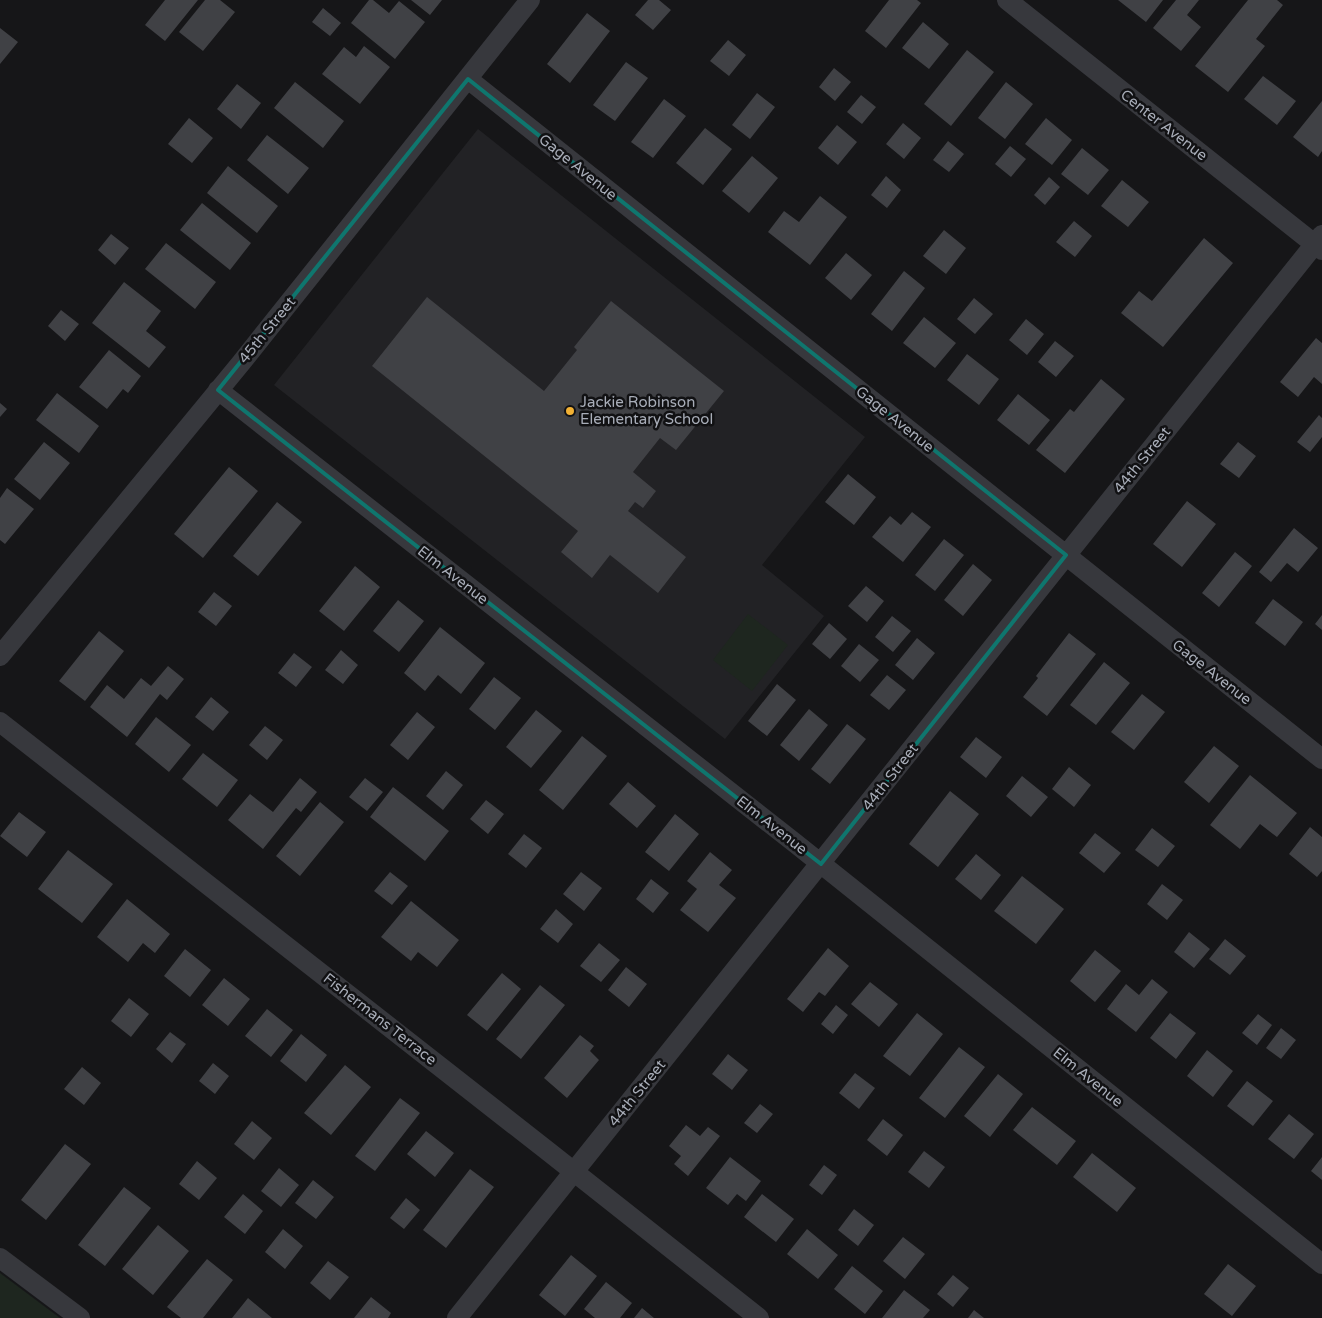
<svg xmlns="http://www.w3.org/2000/svg" width="1322" height="1318" font-family="'Varela Round',sans-serif">
  <rect width="100%" height="100%" fill="#161618"/>
  <path fill="#222225" d="M478 129 865 437 762 565 824 616 725 739 274 385Z"/>
  <path fill="#1e261f" d="M748 614 788 645 752 691 713 660Z
    M0 1273 60 1318H0Z"/>
  <path fill="#404145" d="M165 0H198L165 41 145 25Z
    M205 0H220L235 12 203 51 179 32Z
    M369 0H373L389 13 399 1 425 22 395 59 351 23Z
    M411 0H442L430 15Z
    M648 0H659L671 10 653 30 635 15Z
    M889 0H917L921 3 886 48 865 31Z
    M1118 0H1163L1146 22Z
    M1176 0H1199L1187 15 1201 27 1181 51 1153 28Z
    M1248 0H1277L1283 5 1256 39 1265 46 1228 92 1195 66Z
    M323 8 341 23 330 36 312 22Z
    M587 13 610 31 570 83 547 64Z
    M923 22 949 44 929 69 902 48Z
    M0 28 18 42 0 64Z
    M728 40 746 55 729 76 710 61Z
    M364 46 390 67 360 104 322 74 344 47 356 57Z
    M967 50 994 72 951 126 924 104Z
    M626 62 648 78 615 121 593 105Z
    M834 68 851 82 835 101 819 87Z
    M1263 76 1296 101 1277 125 1244 99Z
    M295 82 344 121 323 148 274 108Z
    M1006 82 1033 104 1005 139 978 118Z
    M237 84 261 103 241 129 217 109Z
    M757 93 775 107 750 139 732 125Z
    M861 95 876 107 862 124 847 112Z
    M664 99 686 116 653 158 631 142Z
    M1322 101V151L1318 157 1293 137Z
    M189 118 213 138 192 163 168 144Z
    M1046 118 1072 140 1052 165 1025 144Z
    M903 123 921 138 904 159 886 144Z
    M837 125 857 142 838 165 818 148Z
    M705 128 732 149 703 185 676 163Z
    M267 135 309 168 288 194 247 160Z
    M948 141 964 154 949 172 933 160Z
    M1010 146 1026 159 1011 177 995 164Z
    M1082 148 1109 170 1088 195 1061 174Z
    M752 156 778 178 749 213 722 191Z
    M228 166 278 206 257 233 207 193Z
    M886 176 901 190 887 208 871 195Z
    M1049 177 1060 187 1045 205 1034 195Z
    M1122 180 1149 202 1128 227 1101 206Z
    M820 196 847 217 810 265 768 232 784 211 799 222Z
    M202 203 251 243 230 270 180 230Z
    M1074 221 1092 236 1075 257 1056 242Z
    M944 230 966 248 946 274 923 256Z
    M111 234 129 248 115 265 98 250Z
    M1204 238 1233 263 1163 347 1121 313 1139 291 1152 301Z
    M166 243 216 282 195 309 145 269Z
    M846 253 872 275 851 300 825 278Z
    M904 271 925 288 892 331 871 314Z
    M124 282 161 311 146 331 166 347 149 368 92 323Z
    M427 297 544 391 577 350 574 347 611 301 724 391 676 450 660 438 633 472 656 491 643 508 635 502 628 511 686 557 658 593 610 555 592 578 561 552 578 531 372 366Z
    M974 298 993 314 975 334 957 319Z
    M61 310 79 324 65 341 48 326Z
    M924 317 956 343 935 368 903 343Z
    M1026 319 1044 334 1027 355 1009 340Z
    M1316 338 1322 343V384L1314 377 1298 397 1280 382Z
    M1055 341 1074 356 1056 377 1038 362Z
    M109 350 141 376 128 393 123 389 107 409 79 387Z
    M967 354 999 379 979 405 947 380Z
    M1101 379 1125 399 1065 473 1036 450 1070 409 1074 412Z
    M57 393 99 426 79 453 36 420Z
    M1018 394 1050 420 1029 445 997 420Z
    M0 403 7 409 0 417Z
    M1319 415 1322 418V437L1310 452 1297 442Z
    M44 442 70 463 40 500 14 479Z
    M1238 442 1256 456 1239 478 1220 464Z
    M229 467 258 491 203 558 174 534Z
    M848 474 876 497 854 525 825 502Z
    M7 488 34 509 5 544 0 540V498Z
    M1187 501 1216 524 1182 567 1153 544Z
    M277 502 302 522 258 576 233 556Z
    M912 512 931 527 903 562 872 537 890 516 901 525Z
    M1294 528 1318 548 1298 572 1287 563 1271 582 1259 572Z
    M944 539 964 555 935 591 915 575Z
    M1235 552 1252 566 1219 607 1202 593Z
    M973 564 992 580 963 616 944 600Z
    M355 566 380 587 344 631 319 611Z
    M866 586 884 601 867 622 848 606Z
    M214 592 232 606 216 626 198 612Z
    M1273 599 1303 622 1285 646 1255 623Z
    M398 600 424 621 399 652 373 631Z
    M1322 615V630L1315 624Z
    M892 616 911 631 893 652 875 637Z
    M829 623 847 639 830 659 812 644Z
    M440 627 485 663 461 694 438 675 425 691 404 673Z
    M99 631 124 651 85 701 59 681Z
    M1069 633 1096 654 1047 716 1023 697 1038 678 1036 676Z
    M917 638 935 653 913 680 895 665Z
    M859 644 879 660 860 682 841 666Z
    M341 650 358 665 343 684 325 670Z
    M294 653 312 667 296 687 278 673Z
    M1104 662 1130 683 1096 725 1070 705Z
    M168 666 184 679 167 700 160 694 127 737 90 707 107 685 124 699 141 678 151 686Z
    M887 675 906 690 889 710 870 695Z
    M494 677 521 698 495 730 469 709Z
    M777 684 796 700 767 736 748 721Z
    M1142 694 1165 712 1134 750 1111 732Z
    M211 697 229 712 213 731 195 717Z
    M809 709 828 725 799 761 780 745Z
    M536 710 562 731 531 768 506 747Z
    M417 712 435 727 408 760 390 745Z
    M156 717 191 745 169 772 135 744Z
    M847 724 866 739 830 784 811 769Z
    M265 726 283 740 267 760 249 745Z
    M582 736 607 756 563 810 539 790Z
    M976 737 1002 757 986 778 960 757Z
    M1214 746 1239 766 1209 803 1184 782Z
    M203 753 238 780 217 807 182 779Z
    M1069 767 1091 785 1074 807 1052 789Z
    M446 771 463 785 443 810 426 796Z
    M1250 775 1297 813 1277 837 1260 824 1240 849 1210 825Z
    M1022 776 1048 797 1031 817 1006 796Z
    M300 778 317 792 301 812 296 808 263 849 228 820 250 794 273 812Z
    M365 778 383 792 367 811 349 797Z
    M628 782 656 806 637 828 609 804Z
    M393 787 449 831 425 861 370 817Z
    M950 791 979 814 938 867 909 844Z
    M486 800 504 814 488 834 470 819Z
    M320 802 344 822 300 876 276 856Z
    M19 812 46 832 27 857 0 836Z
    M675 814 699 834 669 871 645 852Z
    M1310 827 1322 837V871L1317 877 1289 854Z
    M1152 828 1175 846 1158 867 1135 850Z
    M1095 833 1121 853 1104 873 1079 853Z
    M524 834 542 848 526 868 508 854Z
    M68 850 113 884 82 923 38 889Z
    M710 852 732 870 719 885 736 898 708 932 680 910 697 889 687 881Z
    M976 854 1001 875 981 900 955 879Z
    M390 872 408 886 392 905 374 891Z
    M581 872 602 888 584 911 563 894Z
    M1022 876 1064 909 1036 944 994 911Z
    M651 879 669 893 653 913 636 899Z
    M1162 884 1183 900 1167 920 1147 904Z
    M127 899 170 934 155 953 143 943 128 962 97 937Z
    M411 901 459 940 437 967 418 952 411 961 381 937Z
    M556 909 573 924 558 943 540 929Z
    M1189 932 1210 949 1194 968 1174 952Z
    M1225 939 1246 956 1230 975 1209 959Z
    M599 943 620 960 601 982 580 966Z
    M828 948 849 966 825 996 819 992 803 1012 787 999Z
    M185 949 211 970 190 997 164 976Z
    M1095 950 1121 971 1095 1002 1070 981Z
    M626 967 647 984 629 1007 608 990Z
    M502 973 521 989 487 1031 467 1015Z
    M224 978 250 999 228 1026 202 1005Z
    M1152 979 1168 992 1136 1032 1107 1009 1126 984 1139 995Z
    M870 982 898 1004 879 1027 851 1004Z
    M540 985 565 1005 521 1059 496 1039Z
    M129 998 149 1014 131 1037 111 1021Z
    M836 1005 848 1015 833 1034 821 1024Z
    M267 1009 293 1030 271 1057 245 1036Z
    M917 1013 943 1034 910 1076 883 1056Z
    M1170 1013 1196 1033 1176 1059 1150 1038Z
    M1258 1014 1272 1025 1257 1045 1242 1033Z
    M1281 1028 1296 1040 1281 1059 1266 1048Z
    M170 1032 186 1044 172 1063 156 1049Z
    M301 1034 327 1055 306 1082 280 1061Z
    M580 1035 594 1046 590 1051 599 1060 567 1098 544 1078Z
    M959 1047 985 1067 945 1118 919 1098Z
    M1207 1050 1233 1071 1213 1097 1187 1076Z
    M728 1054 748 1070 732 1090 712 1074Z
    M213 1063 229 1076 215 1094 199 1081Z
    M345 1065 371 1087 331 1135 304 1113Z
    M82 1067 101 1083 84 1105 64 1089Z
    M855 1073 875 1088 859 1109 839 1093Z
    M998 1074 1023 1094 990 1137 964 1116Z
    M1247 1081 1273 1101 1253 1126 1227 1106Z
    M400 1098 420 1113 375 1171 355 1156Z
    M760 1104 773 1114 757 1133 744 1123Z
    M1032 1107 1076 1141 1057 1165 1013 1130Z
    M1289 1114 1314 1134 1294 1159 1268 1139Z
    M883 1119 903 1135 887 1156 867 1140Z
    M252 1121 272 1138 254 1160 234 1144Z
    M686 1125 700 1136 708 1127 720 1136 688 1176 674 1164 681 1156 669 1146Z
    M426 1131 454 1153 435 1177 407 1154Z
    M65 1144 91 1164 46 1220 21 1200Z
    M924 1151 945 1167 929 1188 908 1172Z
    M1092 1153 1136 1188 1117 1212 1073 1177Z
    M730 1157 761 1181 746 1201 737 1194 728 1205 706 1188Z
    M1322 1157V1180L1311 1171Z
    M197 1161 217 1178 199 1200 179 1184Z
    M824 1165 837 1175 822 1195 809 1185Z
    M279 1168 299 1185 281 1207 261 1191Z
    M470 1169 494 1187 446 1248 423 1230Z
    M313 1180 334 1197 316 1219 295 1203Z
    M124 1187 151 1208 105 1266 78 1245Z
    M243 1194 263 1211 245 1234 224 1217Z
    M762 1194 794 1219 776 1242 744 1217Z
    M406 1198 420 1210 404 1229 390 1218Z
    M854 1209 874 1225 858 1246 838 1230Z
    M158 1225 189 1251 153 1295 122 1269Z
    M283 1229 303 1246 285 1269 265 1252Z
    M807 1229 838 1255 818 1279 787 1254Z
    M903 1237 925 1254 905 1279 883 1261Z
    M571 1255 597 1276 565 1316 539 1295Z
    M207 1259 233 1280 203 1318H181L167 1307Z
    M328 1261 349 1277 330 1300 310 1283Z
    M1228 1264 1256 1286 1232 1316 1204 1294Z
    M852 1266 883 1291 865 1314 834 1289Z
    M953 1275 969 1288 953 1307 937 1294Z
    M606 1282 632 1303 620 1318H595L584 1309Z
    M904 1290 930 1310 923 1318H882Z
    M371 1297 391 1313 388 1318H354Z
    M248 1298 272 1318H232Z
    M642 1308 654 1318H634Z
    M974 1310 984 1318H968Z"/>
  <g fill="none" stroke-linecap="round" stroke-linejoin="round">
    <path stroke="#37383d" stroke-width="20" d="M1007 0 1322 250
      M468 79 1322 759
      M218 390 795 843 1322 1264
      M0 656 241 363 530 0
      M0 722 549 1152 759 1318
      M0 1258 80 1318
      M457 1318 1322 235"/>
  </g>
  <path fill="none" stroke="#0f766e" stroke-width="4" stroke-linejoin="round" d="M468 79 1066 555 821 864 218 390Z"/>
  <circle fill="#f2b134" stroke="#111113" stroke-width="2" cx="570" cy="411" r="5"/>
  <g text-anchor="middle" stroke-width="5" stroke-linejoin="round" paint-order="stroke">
    <g font-size="15" fill="#a8adb8" stroke="#111113">
      <text transform="translate(1164 125) rotate(38)" y="5">Center Avenue</text>
      <text transform="translate(578 167) rotate(39)" y="5">Gage Avenue</text>
      <text transform="translate(267 330) rotate(-51)" y="5">45th Street</text>
      <text transform="translate(895 419) rotate(39)" y="5">Gage Avenue</text>
      <text transform="translate(1142 460) rotate(-51)" y="5">44th Street</text>
      <text transform="translate(453 575) rotate(38)" y="5">Elm Avenue</text>
      <text transform="translate(1212 672) rotate(38)" y="5">Gage Avenue</text>
      <text transform="translate(890 777) rotate(-52)" y="5">44th Street</text>
      <text transform="translate(772 825) rotate(38)" y="5">Elm Avenue</text>
      <text transform="translate(380 1019) rotate(38)" y="5">Fishermans Terrace</text>
      <text transform="translate(1088 1077) rotate(39)" y="5">Elm Avenue</text>
      <text transform="translate(637 1093) rotate(-51)" y="5">44th Street</text>
    </g>
    <g font-size="15" fill="#a8adb8" stroke="#111113" text-anchor="start">
      <text x="580" y="407">Jackie Robinson<tspan x="580" dy="17">Elementary School</tspan></text>
    </g>
  </g>
</svg>
